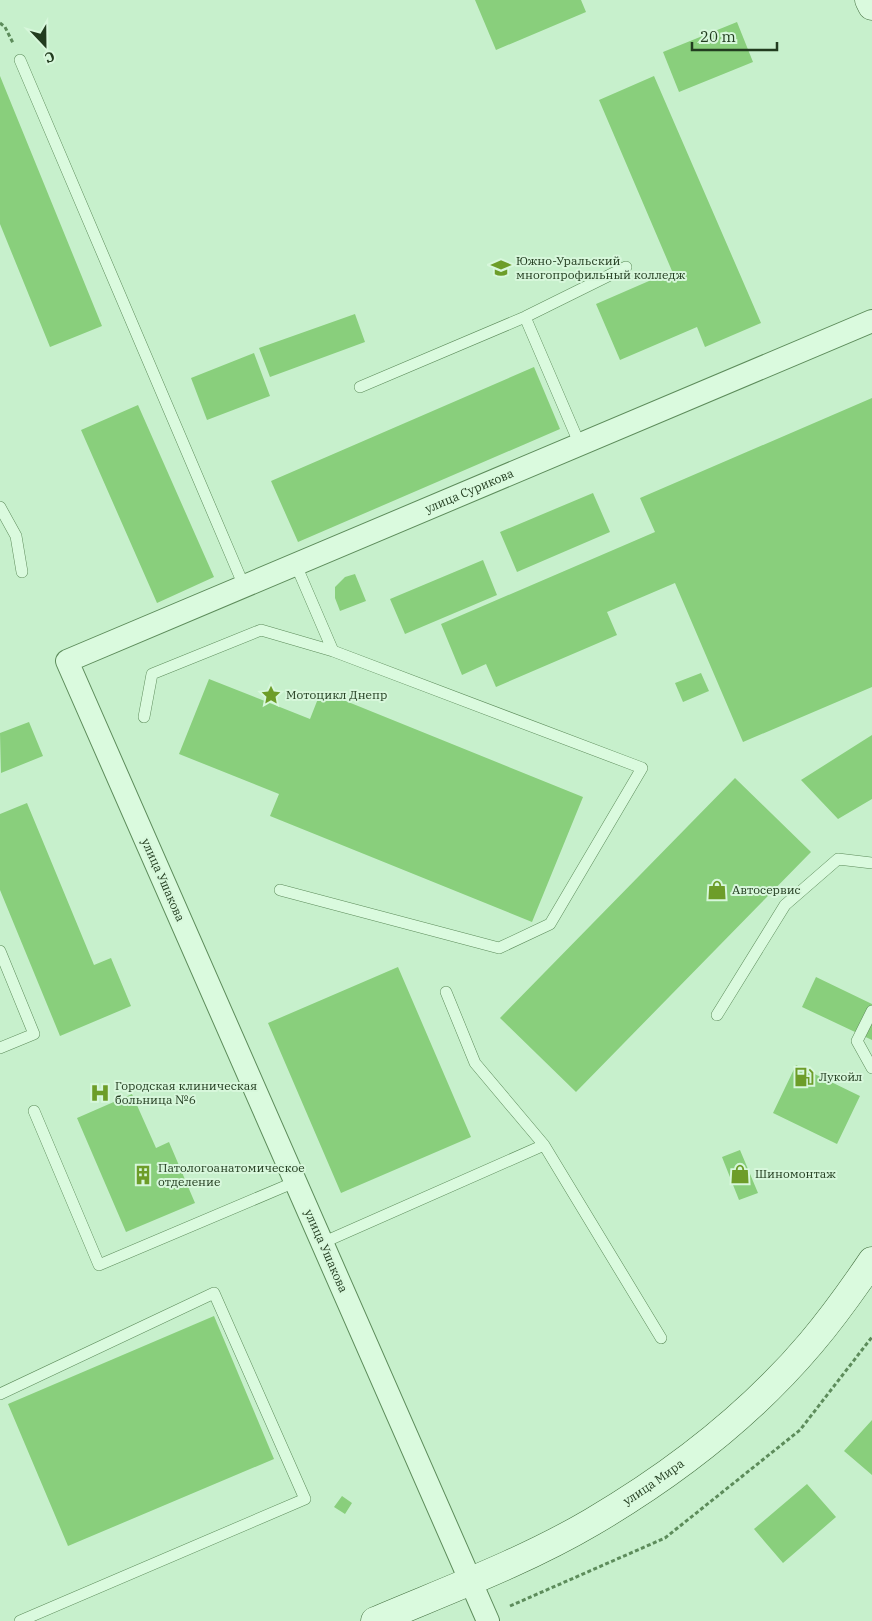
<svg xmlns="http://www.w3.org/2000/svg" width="872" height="1621" font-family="'IBM Plex Serif',serif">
  <rect width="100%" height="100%" fill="#c7f0cc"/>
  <path fill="#89cf7c" d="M475 0H581L586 12 496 50Z
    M737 22 753 62 679 92 663 52Z
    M0 76 102 326 50 347 0 224Z
    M654 76 761 323 705 347 697 327 620 360 596 304 672 271 599 100Z
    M355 314 365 342 270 377 259 348Z
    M254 353 270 396 207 420 191 378Z
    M534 367 560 429 298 542 271 481Z
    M872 398V687L743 742 675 583 607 612 617 635 496 687 486 664 462 675 441 624 655 532 640 498Z
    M138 405 214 577 157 603 81 430Z
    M593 493 610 532 517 572 500 532Z
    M483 560 497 595 405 634 390 599Z
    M355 574 366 601 340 611 335 598V587L345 577Z
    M701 673 709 691 683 702 675 683Z
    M209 679 310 719 321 691 583 797 532 922 270 816 279 794 179 754Z
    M29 722 43 756 1 773 0 733Z
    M872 735V799L838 819 801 780Z
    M735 778 811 852 576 1092 500 1018Z
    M27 803 94 965 111 958 131 1006 60 1036 0 890V814Z
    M398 967 471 1137 341 1193 268 1023Z
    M816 977 872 1004V1040L802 1007Z
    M796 1065 860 1096 837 1144 773 1113Z
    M132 1094 156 1148 169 1142 195 1203 126 1232 77 1118Z
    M740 1150 758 1193 739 1200 722 1157Z
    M214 1316 274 1459 68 1546 8 1404Z
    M872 1420V1475L844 1451Z
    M807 1484 836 1517 783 1563 754 1529Z
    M342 1496 352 1503 345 1514 334 1507Z"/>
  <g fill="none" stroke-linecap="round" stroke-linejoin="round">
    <defs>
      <path id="service" d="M20 60 244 586
        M525 317 580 445
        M360 387 525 317 626 267
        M0 507 16 536 22 572
        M144 717 152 674 261 630 333 651
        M280 890 499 948 550 924 642 768 333 651 296 565
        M0 951 34 1034 0 1048
        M446 992 475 1063 544 1145 661 1338
        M872 1011 857 1041 872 1068
        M717 1015 785 905 838 859 872 863
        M34 1111 99 1265 295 1182
        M322 1243 544 1145
        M0 1394 214 1293 305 1499 20 1621"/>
      <g id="minor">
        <path id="s1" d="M488 1621 67 661 872 321"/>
      </g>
      <g id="secondary">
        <path d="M869 0 872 6"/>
        <path id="s2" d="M375 1621C448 1590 524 1562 592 1522 672 1475 751 1414 811 1343 833 1317 853 1289 872 1261"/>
      </g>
    </defs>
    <use href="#service" stroke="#5d8c5b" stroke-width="12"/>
    <use href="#minor" stroke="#5d8c5b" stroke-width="24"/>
    <use href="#secondary" stroke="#426e3e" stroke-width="29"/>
    <path stroke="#5d8c5b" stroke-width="3" stroke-dasharray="4 2.5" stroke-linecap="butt" d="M0 23 5 27 13 43
      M510 1606 665 1538 800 1430 872 1337"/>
    <use href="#service" stroke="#dafade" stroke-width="11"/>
    <use href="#minor" stroke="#dafade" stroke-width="22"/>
    <use href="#secondary" stroke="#dafade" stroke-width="28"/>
  </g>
  <defs>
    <symbol id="university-bare" viewBox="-9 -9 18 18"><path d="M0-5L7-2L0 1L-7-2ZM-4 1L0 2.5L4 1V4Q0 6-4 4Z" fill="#6d9d29" stroke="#d7f7db" stroke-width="2.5" paint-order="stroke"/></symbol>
    <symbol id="sight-bare" viewBox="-9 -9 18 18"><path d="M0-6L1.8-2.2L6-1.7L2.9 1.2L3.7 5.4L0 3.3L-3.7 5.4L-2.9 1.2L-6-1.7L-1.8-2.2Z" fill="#6d9d29" stroke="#d7f7db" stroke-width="2.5" paint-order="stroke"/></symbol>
    <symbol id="shop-bare" viewBox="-9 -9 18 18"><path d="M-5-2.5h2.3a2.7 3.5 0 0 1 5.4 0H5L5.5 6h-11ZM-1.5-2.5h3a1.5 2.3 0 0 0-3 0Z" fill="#6d9d29" stroke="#d7f7db" stroke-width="2.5" paint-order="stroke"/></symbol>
    <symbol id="fuel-bare" viewBox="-9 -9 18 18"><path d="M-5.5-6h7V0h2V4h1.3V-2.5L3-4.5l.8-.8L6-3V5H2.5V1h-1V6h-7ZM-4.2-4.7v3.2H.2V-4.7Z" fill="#6d9d29" stroke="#d7f7db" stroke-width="2.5" paint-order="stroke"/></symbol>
    <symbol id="hospital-bare" viewBox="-9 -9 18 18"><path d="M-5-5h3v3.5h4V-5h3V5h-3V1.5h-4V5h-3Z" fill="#6d9d29" stroke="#d7f7db" stroke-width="2.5" paint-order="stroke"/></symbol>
    <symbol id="building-bare" viewBox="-9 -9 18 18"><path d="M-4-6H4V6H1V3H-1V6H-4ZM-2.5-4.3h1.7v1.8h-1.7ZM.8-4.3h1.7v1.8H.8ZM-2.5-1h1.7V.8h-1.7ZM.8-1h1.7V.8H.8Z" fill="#6d9d29" stroke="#d7f7db" stroke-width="2.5" paint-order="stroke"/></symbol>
  </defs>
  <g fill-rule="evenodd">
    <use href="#university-bare" x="487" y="254" width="28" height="28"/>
    <use href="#sight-bare" x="257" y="681" width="28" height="28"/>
    <use href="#shop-bare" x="703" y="876" width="28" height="28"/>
    <use href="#fuel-bare" x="790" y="1063" width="28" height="28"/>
    <use href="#hospital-bare" x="86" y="1079" width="28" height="28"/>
    <use href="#shop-bare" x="726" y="1160" width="28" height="28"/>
    <use href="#building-bare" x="129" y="1161" width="28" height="28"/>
  </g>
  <g text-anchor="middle" stroke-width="4" stroke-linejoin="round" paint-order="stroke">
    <g font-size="12" fill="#223c1f" stroke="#d7f7db" text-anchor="start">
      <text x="516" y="265">Южно-Уральский<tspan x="516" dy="14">многопрофильный колледж</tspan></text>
      <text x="286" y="699">Мотоцикл Днепр</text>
      <text x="732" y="894">Автосервис</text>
      <text x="819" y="1081">Лукойл</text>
      <text x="115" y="1090">Городская клиническая<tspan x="115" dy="14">больница №6</tspan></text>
      <text x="158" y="1172">Патологоанатомическое<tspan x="158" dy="14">отделение</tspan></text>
      <text x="755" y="1178">Шиномонтаж</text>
    </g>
    <g font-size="12" fill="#223c1f" stroke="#d7f7db">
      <text dy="4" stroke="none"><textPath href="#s1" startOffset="1485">улица Сурикова</textPath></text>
      <text transform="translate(163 880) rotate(66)" y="4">улица Ушакова</text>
      <text transform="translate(326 1251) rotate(66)" y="4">улица Ушакова</text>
      <text dy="4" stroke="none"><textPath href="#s2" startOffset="312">улица Мира</textPath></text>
    </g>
  </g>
  <g transform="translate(45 45) rotate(158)" stroke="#d7f7db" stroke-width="4" paint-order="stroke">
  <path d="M0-4L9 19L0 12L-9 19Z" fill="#223c1f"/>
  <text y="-8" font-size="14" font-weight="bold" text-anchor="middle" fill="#223c1f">С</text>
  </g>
  <path d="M692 42v8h85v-8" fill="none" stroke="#223c1f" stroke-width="2.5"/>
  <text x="700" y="42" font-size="15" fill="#223c1f" stroke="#d7f7db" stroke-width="4" paint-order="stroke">20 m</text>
</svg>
